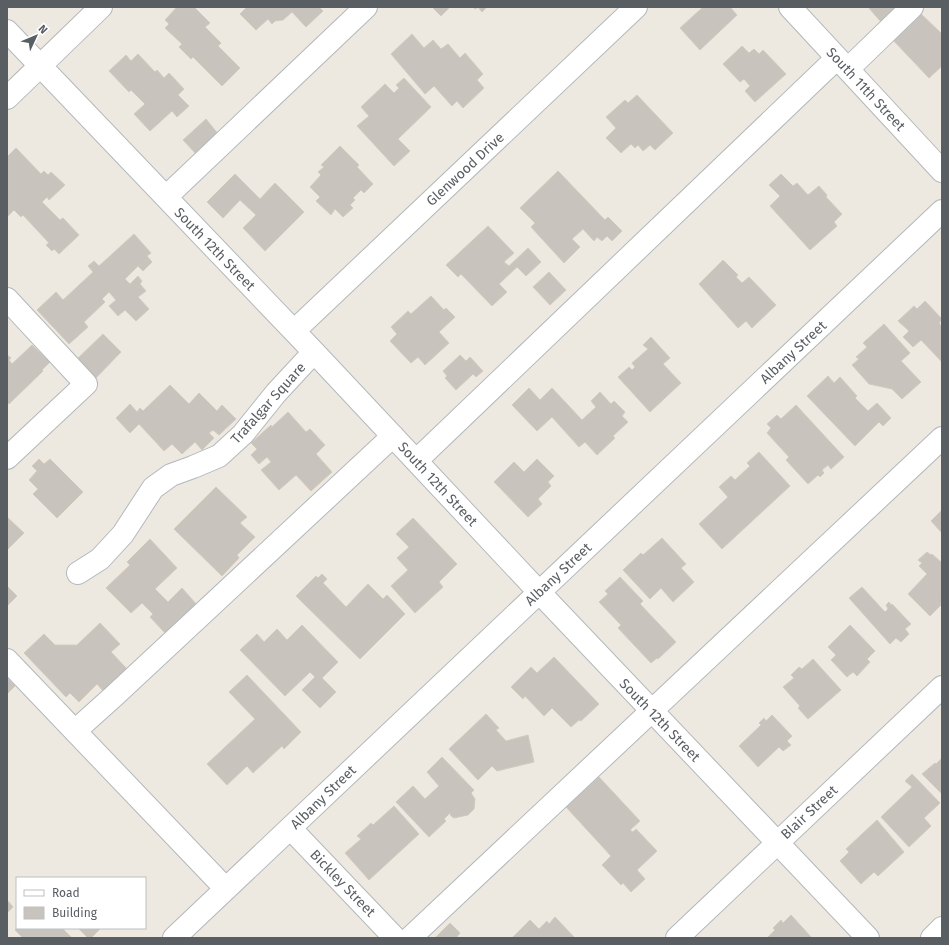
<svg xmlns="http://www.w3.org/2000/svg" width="949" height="945" font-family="'Fira Sans',sans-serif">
  <rect width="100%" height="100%" fill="#eee9e0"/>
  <path fill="#c8c4bd" stroke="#d3cabe" d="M177 7H194L210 23 205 27 221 43 218 46 240 68 222 86 193 57 191 59 179 47 182 44 165 28 169 24 165 20Z
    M245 7H319L323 11 306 27 292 12 283 20 275 21 272 24 268 19 256 30 240 14 246 8Z
    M432 7H450L441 16Z
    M473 7H487L482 12 478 7 475 9Z
    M703 7H730L737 15 700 50 680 28Z
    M868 7H899L882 23Z
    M919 12 942 34V66L929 78 891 38Z
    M412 34 424 48 433 40 441 49 448 44 460 58 465 53 483 74 477 80 484 88 463 108 457 101 452 106 434 86 425 94 391 54Z
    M742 46 749 53 754 49 759 54 763 50 786 74 755 102 745 91 750 86 744 79 740 82 723 64Z
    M138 54 155 72 157 70 164 78 169 73 184 89 178 95 189 106 177 117 172 111 150 131 134 114 145 104 131 90 129 92 109 71 126 55 131 61Z
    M404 78 431 107 398 139 410 151 394 166 357 126 369 116 361 107 385 84 394 93 399 88 396 85Z
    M637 95 673 133 655 150 650 145 643 151 638 145 635 148 631 144 621 153 606 138 616 128 606 117 625 100 628 103Z
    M206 119 219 135 197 155 183 140Z
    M340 146 359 165 357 167 373 184 364 193 361 190 353 198 355 200 350 205 353 208 343 217 335 209 331 215 316 201 320 197 310 187 321 175 318 172 324 167 321 165Z
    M16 148 41 174 44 171 48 175 51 172 65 185 49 200 47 197 42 202 60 220 63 218 79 235 59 254 54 249 52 251 46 245 49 243 23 215 21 217 14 210 7 217V157Z
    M558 171 605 220 608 217 622 231 612 241 607 236 602 241 597 237 594 241 583 229 572 239 580 247 564 263 531 227 535 223 520 208Z
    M235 174 260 199 275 183 304 212 265 251 243 228 256 215 240 200 223 218 207 202Z
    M781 174 793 186 797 183 808 195 819 186 827 195 826 197 842 214 834 222 837 226 810 250 770 206 780 196 769 185Z
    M488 226 514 253 504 262 509 266 528 248 541 262 526 276 517 267 499 284 507 292 492 306 461 274 458 277 446 265Z
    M134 234 151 253 147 256 152 262 143 271 138 266 125 279 130 284 138 276 142 281 140 284 146 291 138 297 149 309 136 321 125 310 118 316 109 306 116 300 109 292 102 299 105 302 84 322 88 327 69 344 37 310 56 292 63 300 93 272 88 266 94 261 99 266Z
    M723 260 738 275 736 277 742 283 749 277 776 305 752 328 746 321 738 328 699 284Z
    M549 272 566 290 550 305 533 287Z
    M431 296 444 310 446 308 455 317 439 332 449 343 425 365 418 357 411 363 390 341 397 334 391 327 408 311 411 314Z
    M925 301 942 319 939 323 942 327V362L921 340 913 347 903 337 909 331 898 321 914 306 917 309Z
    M884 324 910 353 901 361 921 382 902 399 892 389 869 384 852 365 859 359 856 357 867 347 863 343Z
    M103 334 121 352 93 381 74 362Z
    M651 337 670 358 663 364 681 383 650 412 618 377 629 367 632 370 635 367 632 363 648 349 643 345Z
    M32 345 50 362 42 370 43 371 9 404 7 402V355L11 358 9 360 12 364Z
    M460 355 466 361 470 357 483 371 476 377 473 374 456 390 445 378 447 376 443 371Z
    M828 376 834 383 840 377 857 396 855 398 868 411 877 403 891 418 883 426 879 422 855 446 807 396Z
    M170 385 189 404 199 393 217 411 222 405 236 419 219 435 213 430 209 433 214 438 202 450 195 442 182 454 172 444 164 451 139 424 130 433 116 418 130 404 137 412 140 408 143 411Z
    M529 388 540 400 552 388 582 420 596 407 591 401 600 392 611 404 614 401 625 412 622 416 628 422 613 436 615 438 597 455 585 442 579 447 552 417 537 431 512 405Z
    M796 405 844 457 831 469 828 465 822 470 824 473 820 477 818 475 808 484 786 460 789 457 767 433 771 428 767 424 777 415 781 419Z
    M288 412 306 432 310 429 325 445 316 454 332 472 311 491 296 475 279 490 261 470 271 462 267 457 259 464 251 455 257 449 251 443 271 425 272 427Z
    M759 452 790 486 722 549 699 524 728 497 719 487 731 476 735 480 750 466 747 463Z
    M39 459 44 464 50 459 83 492 57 518 33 494 38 489 29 480 37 471 32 466Z
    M537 459 554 476 548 482 551 486 538 499 542 504 528 517 494 482 514 462 524 472Z
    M216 487 247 517 240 523 255 537 237 555 239 558 222 576 174 529Z
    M942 510V533L931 521Z
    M7 517 24 533 7 550Z
    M413 518 457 564 439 582 443 587 415 613 391 586 408 570 397 558 409 547 396 534Z
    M662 538 686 564 681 568 694 582 673 602 661 588 650 599 623 570 641 553 643 555Z
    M150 539 177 568 155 589 168 602 182 588 197 605 166 634 150 617 153 614 142 603 131 613 106 588 130 565 127 562Z
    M927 552 931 555 932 554 941 562H942V595L941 596 942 601 940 604 941 605 930 616 908 594 927 574 919 566 922 563 918 560Z
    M322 574 327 579 323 583 346 607 368 584 383 599 387 595 405 614 360 659 296 596 316 576 318 578Z
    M620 577 643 601 640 604 676 642 658 659 657 658 651 663 618 628 621 625 599 602 608 594 605 591Z
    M7 586 17 596 7 606Z
    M862 587 885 612 888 609 886 605 889 602 891 605 892 604 911 624 905 629 909 634 901 642 896 638 890 644 849 598Z
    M100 623 120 644 111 652 128 670 104 692 97 684 79 702 70 693 66 697 24 653 44 634 55 645H77Z
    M302 625 338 662 322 678 336 692 320 708 302 690 315 677 310 672 285 696 240 650 257 634 264 642 277 629 287 640Z
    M850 625 875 651 867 659 870 662 857 676 853 672 847 677 831 660 836 655 828 647Z
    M554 657 599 704 581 721 579 720 571 727 552 708 544 716 525 696 523 699 511 687 531 667 537 673Z
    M813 659 841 690 808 719 798 708 800 706 783 687 794 678 791 675 799 667 802 669Z
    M247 675 301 732 284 749 282 746 253 773 247 766 227 785 207 764 255 719 229 692Z
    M7 678 15 686 7 694Z
    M486 714 499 728 496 730 506 741 528 735 534 762 497 771 492 766 478 780 449 749Z
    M772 715 792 736 787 741 791 745 783 751 779 747 758 767 739 746 761 725 759 723 764 718 766 721Z
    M442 757 474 790 471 793 475 799 474 809 468 815 454 818 451 816 450 813 444 819 446 821 429 837 396 802 413 786 425 799 439 786 427 772Z
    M942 758V794L922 774 935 763 936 764Z
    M912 774 940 803 924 818 931 826 909 847 881 817 912 787 905 781Z
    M599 777 640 821 630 830 633 832 636 829 657 851 637 870 645 879 631 892 623 883 621 885 602 865 611 856 566 807Z
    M394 806 419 834 369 880 345 853 361 839 357 836 371 823 373 825Z
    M877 820 904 852 878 876 874 872 861 884 840 861 849 852 846 849Z
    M7 900 13 907 7 913Z
    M791 915 812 938H767L775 930 773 928 781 920 783 923Z
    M555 917 574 937 572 938H512L530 920 539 929 547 921 549 924Z
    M450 923 460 933 456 938H435Z
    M17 928H62L72 938H23L15 930Z
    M78 928H101L91 938H88Z"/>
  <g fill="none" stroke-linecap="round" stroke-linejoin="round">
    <defs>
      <path id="minor" d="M790 7 942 171
        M7 31 314 352 539 592 868 938
        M848 69 912 7
        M7 98 101 7
        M166 197 366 7
        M7 299 86 384 7 458
        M294 331 636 7
        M416 461 837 58
        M78 573 100 559 123 534 153 488 171 475 193 467 219 456 243 434 276 393 314 352
        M7 660 226 889
        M75 731 114 696 393 436
        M291 829 395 938
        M174 938 942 211
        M410 938 942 438
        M677 938 942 687
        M932 938 942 928"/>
    </defs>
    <use href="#minor" stroke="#b3b8bc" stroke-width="24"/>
    <use href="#minor" stroke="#fff" stroke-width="22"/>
  </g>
  <g text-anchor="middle" stroke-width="3.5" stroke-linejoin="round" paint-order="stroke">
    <g font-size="14" fill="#595e63" stroke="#fff">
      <text transform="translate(866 89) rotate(47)" y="5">South 11th Street</text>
      <text transform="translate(465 169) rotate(-43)" y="5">Glenwood Drive</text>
      <text transform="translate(215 249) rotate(46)" y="5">South 12th Street</text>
      <text transform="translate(793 352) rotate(-43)" y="5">Albany Street</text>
      <text transform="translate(268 403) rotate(-48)" y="5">Trafalgar Square</text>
      <text transform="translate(438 484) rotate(47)" y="5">South 12th Street</text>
      <text transform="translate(558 574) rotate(-43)" y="5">Albany Street</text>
      <text transform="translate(660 720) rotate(46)" y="5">South 12th Street</text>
      <text transform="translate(323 797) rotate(-44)" y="5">Albany Street</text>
      <text transform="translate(809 812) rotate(-43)" y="5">Blair Street</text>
      <text transform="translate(343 883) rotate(46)" y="5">Bickley Street</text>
    </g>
  </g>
  <rect width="949" height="945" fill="none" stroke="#595e63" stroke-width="16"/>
  <rect x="16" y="877" width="130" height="52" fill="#ffffff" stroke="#bdbfc1"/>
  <rect x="24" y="890" width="20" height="6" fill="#ffffff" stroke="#bdbfc1"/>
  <text x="52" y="897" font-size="12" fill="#595e63">Road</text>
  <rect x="24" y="907" width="20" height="12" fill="#c8c4bd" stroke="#bdbfc1"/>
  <text x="52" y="917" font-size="12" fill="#595e63">Building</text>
  <g transform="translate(36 36) rotate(46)" stroke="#ffffff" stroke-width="3" paint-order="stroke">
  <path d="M0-3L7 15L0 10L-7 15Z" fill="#595e63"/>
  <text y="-6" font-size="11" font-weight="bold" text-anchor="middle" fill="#595e63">N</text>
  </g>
</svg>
